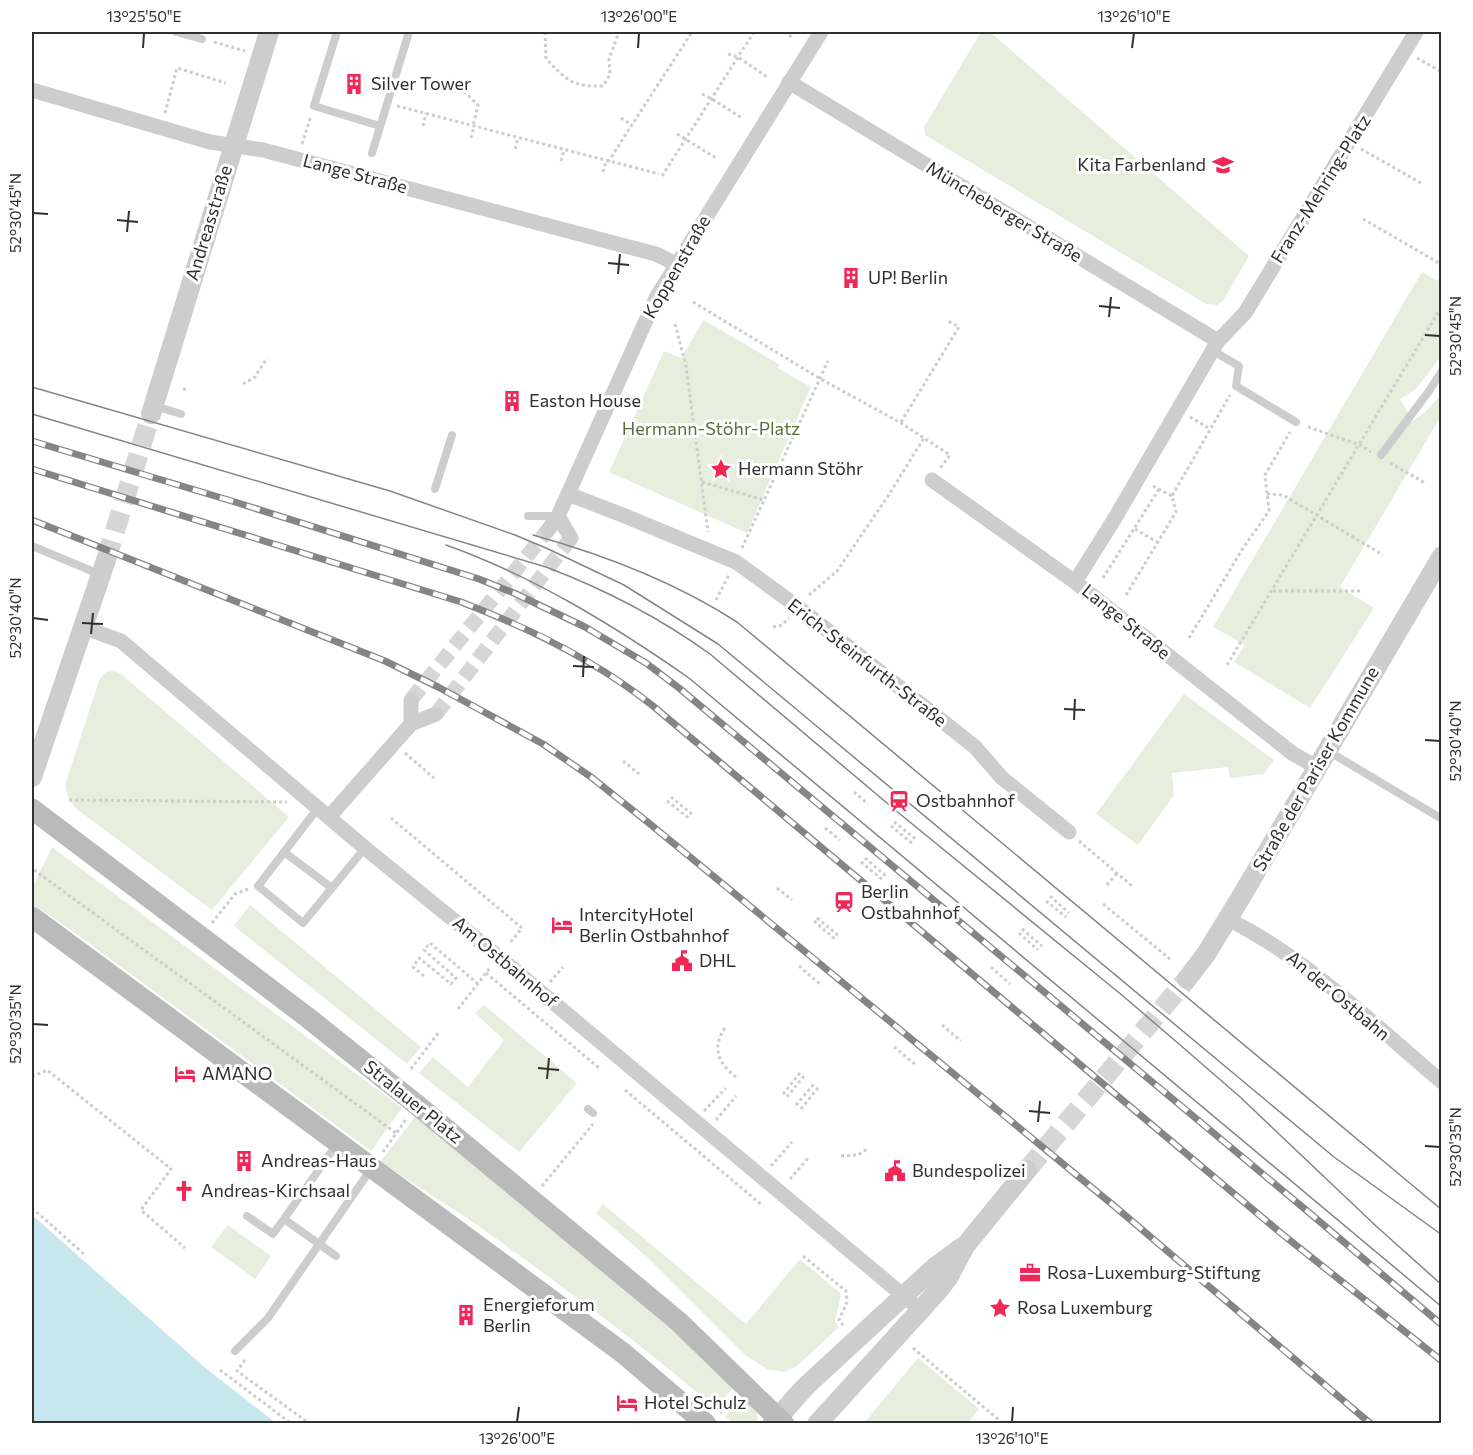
<svg xmlns="http://www.w3.org/2000/svg" width="1473" height="1455" font-family="Commissioner,sans-serif">
  <rect width="100%" height="100%" fill="#fff"/>
  <path fill="#e8eedd" d="M981 32H990L1249 256 1223 301 1217 305 1206 304 925 135 924 127Z
    M1422 272 1437 281 1441 273V356L1416 389 1400 399 1413 421 1425 412 1441 395V416L1340 587 1374 608 1310 708 1234 662 1245 645 1213 627Z
    M704 320 780 365 778 368 811 387 747 533 609 472 664 351 681 358Z
    M113 671 121 674 289 817 212 910 78 810C70 803 67 796 65 785L100 678 106 672Z
    M1184 694 1274 760 1264 774 1230 778 1228 767 1172 773 1174 795 1138 845 1096 814Z
    M52 847 402 1108 371 1151 67 927 32 904V888Z
    M250 905 421 1047 407 1064 234 926Z
    M484 1005 577 1083 519 1152 419 1073 433 1057 468 1087 504 1040 475 1013Z
    M415 1117 696 1350 734 1387 715 1408C641 1343 560 1285 480 1227 447 1204 413 1185 381 1161Z
    M603 1204 746 1324 800 1259 841 1294 835 1322 839 1327 796 1367 784 1372 767 1369 745 1355 647 1257 596 1213Z
    M228 1225 271 1256 255 1279 211 1247Z
    M918 1358 979 1409 970 1420 975 1423H864Z
    M744 1397C751 1405 762 1413 756 1423L734 1424 725 1417Z"/>
  <path fill="#c8e6ee" d="M32 1215 203 1366 276 1423H32Z"/>
  <g fill="none" stroke-linecap="round" stroke-linejoin="round">
    <path stroke="#d6d6d6" stroke-width="15" stroke-dasharray="15 8" stroke-linecap="butt" d="M411 700 548 530
      M436 714 571 538"/>
    <path stroke="#d6d6d6" stroke-width="20" stroke-dasharray="20 10" stroke-linecap="butt" d="M106 560 151 414
      M1027 1170 1187 979"/>
    <path stroke="#cdcdcd" stroke-width="3" stroke-dasharray="3 3" stroke-linecap="butt" d="M545 32 546 59C567 80 572 87 603 86L610 75 609 59 619 32
      M784 32 792 37
      M214 42 245 51
      M728 54 738 57 767 77
      M1417 58 1442 72
      M451 79 478 105 473 126
      M702 94 712 99 742 118
      M397 106 659 174
      M165 113 177 68 226 83
      M621 118 632 125
      M423 126 426 113
      M677 134 716 158
      M471 138 474 126
      M302 144 311 116
      M515 149 518 138
      M1361 149 1421 183
      M561 161 564 150
      M608 162 692 32
      M603 172 606 161
      M662 176 754 32
      M1363 219 1439 263 1442 258
      M693 302 819 378 901 423 950 455 940 468
      M675 324 686 366 708 532
      M243 384 255 377 267 358
      M183 389 188 390
      M1190 417 1210 429
      M901 422 959 327 948 321
      M1308 427 1360 445 1371 452
      M1390 463 1425 483
      M702 482 764 500
      M1153 486 1172 496
      M1267 494 1283 495 1383 555
      M1135 529 1157 542
      M742 548 828 361
      M1103 578 1159 489
      M1273 591H1361
      M809 595 837 571 888 496 924 438
      M1126 595 1176 512 1172 496 1230 395
      M716 600 729 575
      M773 627 782 625 789 618
      M1189 638 1243 548 1269 511 1265 475 1290 432
      M1227 665 1442 306
      M405 753 434 778
      M623 761 639 774
      M854 792 868 804
      M671 797 693 815
      M69 800 287 802
      M667 801 690 819
      M391 818 522 928 509 944
      M894 822 917 840
      M891 826 913 844
      M825 828 840 840
      M1079 841 1132 886
      M865 858 887 877
      M861 862 884 881
      M34 870 396 1133
      M1107 885 1117 873
      M777 888 792 900
      M1050 896 1069 913
      M1046 901 1066 917
      M1103 904 1170 959
      M817 918 839 936
      M814 921 836 940
      M212 923 235 894 248 889
      M1022 929 1042 946
      M1019 933 1038 950
      M799 966 821 985
      M991 967 1010 984
      M486 973 599 1068
      M424 976 413 967 419 958 451 984 456 978 424 950 430 943 478 984
      M550 982 563 967
      M458 1009 490 968
      M942 1025 961 1041
      M725 1028C711 1048 719 1064 736 1077
      M894 1047 916 1065
      M411 1069 439 1032
      M32 1077 47 1070 171 1169 141 1210 185 1248
      M625 1090 763 1206
      M783 1094 800 1073
      M787 1097 804 1076
      M796 1105 814 1084
      M801 1109 818 1088
      M704 1111 726 1088
      M716 1120 736 1096
      M383 1152 407 1118
      M841 1156 858 1155 867 1149
      M771 1166 792 1142
      M790 1179 809 1157
      M542 1186 593 1124
      M32 1208 85 1255
      M803 1256 846 1291 847 1302 839 1320 844 1326
      M913 1348 1004 1424
      M245 1360 237 1371 310 1424
      M220 1370 292 1424
      M720 1413 733 1398"/>
    <path stroke="#cdcdcd" stroke-width="8" d="M176 32 202 39
      M337 32 314 106 380 126
      M372 153 409 32
      M1213 351 1239 366 1236 386 1296 422
      M155 406 181 414
      M1381 455 1429 391 1442 371
      M435 489 452 435
      M528 516H557
      M32 546 99 574
      M1328 751 1442 819
      M318 808 258 886 303 923 365 848
      M284 852 332 888
      M588 1109 593 1113
      M247 1216 273 1234 284 1219
      M336 1256 284 1219 337 1144
      M235 1351 268 1318 371 1169"/>
    <path stroke="#cdcdcd" stroke-width="15" d="M789 82 1218 341
      M32 90 210 142 263 150 625 246 656 254 676 264
      M932 480 1075 582 1292 753 1316 767
      M568 494 625 516 736 562 798 607 975 747 1002 778 1069 832
      M558 516 571 538
      M548 530 558 516 656 298 821 32
      M1075 582 1115 518 1218 341 1245 313 1416 32
      M83 627 121 641 365 848 499 957 911 1302
      M411 700V724
      M329 817 411 724 436 714
      M1228 919C1309 960 1373 1024 1442 1082"/>
    <path stroke="#cdcdcd" stroke-width="20" d="M151 414 269 32
      M32 777 106 560
      M1187 979 1206 954 1241 897 1442 556
      M772 1424 805 1387 935 1267 961 1248
      M817 1424 936 1293 948 1278 965 1246 1027 1170"/>
    <path stroke="#bababa" stroke-width="21" d="M32 809 307 1017 417 1105 679 1322 784 1424
      M32 917 623 1353 706 1424"/>
    <path stroke="#858585" stroke-width="1.5" d="M32 387 390 491 515 535 546 548 624 585 718 644 1334 1157 1442 1235
      M32 414 546 567C604 589 660 618 710 654L900 814 1123 996 1179 1044 1239 1096 1376 1226 1442 1285
      M533 535C605 555 675 582 737 622L1442 1210
      M446 545C533 576 613 625 689 678L1442 1307"/>
    <defs>
      <path id="rail" d="M32 441 235 502 479 579 514 593 585 627 646 663 679 688 1306 1210 1442 1325
        M32 469 461 602C529 628 595 660 653 706L1282 1234 1442 1361
        M32 520 385 661 438 687 543 744 591 777 650 824 1113 1205 1371 1424"/>
    </defs>
    <use href="#rail" stroke="#858585" stroke-width="7"/>
    <use href="#rail" stroke="#fff" stroke-width="4.5" stroke-dasharray="14" stroke-linecap="butt"/>
  </g>
  <path fill="none" stroke="#303030" stroke-width="2" d="M143 48 144 33M638 48 639 33M1132 48 1134 33M33 213 48 214M117 220 138 222M127 232 129 211M608 263 629 265M618 274 620 254M1099 306 1120 308M1109 317 1111 297M1425 335 1440 336M33 618 48 620M82 623 103 624M91 634 93 613M573 666 594 667M583 677 584 656M1064 709 1085 710M1074 720 1075 699M1425 740 1440 741M33 1024 48 1025M538 1068 559 1070M547 1079 549 1058M1029 1111 1050 1113M1038 1122 1040 1101M1425 1146 1440 1147M517 1422 519 1407M1012 1422 1013 1407"/>
  <defs>
    <symbol id="building-bare" viewBox="-9 -9 18 18"><path d="M-4-6H4V6H1V3H-1V6H-4ZM-2.5-4.3h1.7v1.8h-1.7ZM.8-4.3h1.7v1.8H.8ZM-2.5-1h1.7V.8h-1.7ZM.8-1h1.7V.8H.8Z" fill="#f02857" stroke="#fff" stroke-width="2.5" paint-order="stroke"/></symbol>
    <symbol id="school-bare" viewBox="-9 -9 18 18"><path d="M0-5L7-2L0 1L-7-2ZM-4 1L0 2.5L4 1V4Q0 6-4 4Z" fill="#f02857" stroke="#fff" stroke-width="2.5" paint-order="stroke"/></symbol>
    <symbol id="sight-bare" viewBox="-9 -9 18 18"><path d="M0-6L1.8-2.2L6-1.7L2.9 1.2L3.7 5.4L0 3.3L-3.7 5.4L-2.9 1.2L-6-1.7L-1.8-2.2Z" fill="#f02857" stroke="#fff" stroke-width="2.5" paint-order="stroke"/></symbol>
    <symbol id="station-bare" viewBox="-9 -9 18 18"><path d="M-3-6H3Q5-6 5-4V2Q5 4 3 4L4.5 6H3L1.5 4h-3L-3 6H-4.5L-3 4Q-5 4-5 2V-4Q-5-6-3-6ZM-3.5-4v3h7v-3ZM-3.5 1v1.5H-2V1ZM2 1v1.5H3.5V1Z" fill="#f02857" stroke="#fff" stroke-width="2.5" paint-order="stroke"/></symbol>
    <symbol id="hotel-bare" viewBox="-9 -9 18 18"><path d="M-6-4.5h1.5V1H6V5H4.5V3h-9V5H-6ZM-4 0a1.8 1.8 0 1 1 3.6 0ZM.5 0V-2.5h3Q6-2.5 6 0Z" fill="#f02857" stroke="#fff" stroke-width="2.5" paint-order="stroke"/></symbol>
    <symbol id="civic-bare" viewBox="-9 -9 18 18"><path d="M-.6-6.5H3V-4.5H.6V-3L4-1V1h2V6H-6V1h2V-1L-.6-3ZM-1.2 2.5V6h2.4V2.5Z" fill="#f02857" stroke="#fff" stroke-width="2.5" paint-order="stroke"/></symbol>
    <symbol id="church-bare" viewBox="-9 -9 18 18"><path d="M-1.2-6h2.4v3.5h3.3v2.4h-3.3V6h-2.4V-.1h-3.3v-2.4h3.3Z" fill="#f02857" stroke="#fff" stroke-width="2.5" paint-order="stroke"/></symbol>
    <symbol id="office-bare" viewBox="-9 -9 18 18"><path d="M-6-3h4V-5.5h4V-3h4V5H-6ZM-1-4.5V-3h2v-1.5ZM-6 0V1H6V0Z" fill="#f02857" stroke="#fff" stroke-width="2.5" paint-order="stroke"/></symbol>
  </defs>
  <g fill-rule="evenodd">
    <use href="#building-bare" x="339" y="69" width="30" height="30"/>
    <use href="#school-bare" x="1208" y="150" width="30" height="30"/>
    <use href="#building-bare" x="836" y="263" width="30" height="30"/>
    <use href="#building-bare" x="497" y="386" width="30" height="30"/>
    <use href="#sight-bare" x="706" y="454" width="30" height="30"/>
    <use href="#station-bare" x="884" y="786" width="30" height="30"/>
    <use href="#station-bare" x="829" y="887" width="30" height="30"/>
    <use href="#hotel-bare" x="547" y="910" width="30" height="30"/>
    <use href="#civic-bare" x="667" y="946" width="30" height="30"/>
    <use href="#hotel-bare" x="170" y="1059" width="30" height="30"/>
    <use href="#building-bare" x="229" y="1146" width="30" height="30"/>
    <use href="#civic-bare" x="880" y="1156" width="30" height="30"/>
    <use href="#church-bare" x="169" y="1176" width="30" height="30"/>
    <use href="#office-bare" x="1015" y="1258" width="30" height="30"/>
    <use href="#sight-bare" x="985" y="1293" width="30" height="30"/>
    <use href="#building-bare" x="451" y="1300" width="30" height="30"/>
    <use href="#hotel-bare" x="612" y="1388" width="30" height="30"/>
  </g>
  <g text-anchor="middle" stroke-width="6" stroke-linejoin="round" paint-order="stroke">
    <g font-size="18" fill="#303030" stroke="#fff" text-anchor="start">
      <text x="371" y="90">Silver Tower</text>
      <text x="1206" y="171" text-anchor="end">Kita Farbenland</text>
      <text x="868" y="284">UP! Berlin</text>
      <text x="529" y="407">Easton House</text>
      <text x="738" y="475">Hermann Stöhr</text>
      <text x="916" y="807">Ostbahnhof</text>
      <text x="861" y="898">Berlin<tspan x="861" dy="21">Ostbahnhof</tspan></text>
      <text x="579" y="921">IntercityHotel<tspan x="579" dy="21">Berlin Ostbahnhof</tspan></text>
      <text x="699" y="967">DHL</text>
      <text x="202" y="1080">AMANO</text>
      <text x="261" y="1167">Andreas-Haus</text>
      <text x="912" y="1177">Bundespolizei</text>
      <text x="201" y="1197">Andreas-Kirchsaal</text>
      <text x="1047" y="1279">Rosa-Luxemburg-Stiftung</text>
      <text x="483" y="1311">Energieforum<tspan x="483" dy="21">Berlin</tspan></text>
      <text x="1017" y="1314">Rosa Luxemburg</text>
      <text x="644" y="1409">Hotel Schulz</text>
    </g>
    <g font-size="18" fill="#303030" stroke="#fff">
      <text transform="translate(355 174) rotate(15)" y="6">Lange Straße</text>
      <text transform="translate(1321 189) rotate(-58)" y="6">Franz-Mehring-Platz</text>
      <text transform="translate(1004 212) rotate(31)" y="6">Müncheberger Straße</text>
      <text transform="translate(209 223) rotate(-73)" y="6">Andreasstraße</text>
      <text transform="translate(677 267) rotate(-60)" y="6">Koppenstraße</text>
      <text transform="translate(1126 622) rotate(39)" y="6">Lange Straße</text>
      <text transform="translate(867 663) rotate(38)" y="6">Erich-Steinfurth-Straße</text>
      <text transform="translate(1316 769) rotate(-60)" y="6">Straße der Pariser Kommune</text>
      <text transform="translate(505 962) rotate(40)" y="6">Am Ostbahnhof</text>
      <text transform="translate(1338 996) rotate(40)" y="6">An der Ostbahn</text>
      <text transform="translate(413 1102) rotate(39)" y="6">Stralauer Platz</text>
    </g>
    <g font-size="18" fill="#5b6f3a" stroke="#fff">
      <text x="711" y="435">Hermann-Stöhr-Platz</text>
    </g>
  </g>
  <rect width="1473" height="1455" fill="none" stroke="#ffffff" stroke-width="66"/>
  <rect x="33" y="33" width="1407" height="1389" fill="none" stroke="#303030" stroke-width="2"/>
  <g font-size="15" text-anchor="middle" fill="#303030">
    <text x="144" y="22">13°25'50"E</text>
    <text x="639" y="22">13°26'00"E</text>
    <text x="1134" y="22">13°26'10"E</text>
    <text transform="translate(16 213) rotate(-90)" y="5">52°30'45"N</text>
    <text transform="translate(1456 336) rotate(-90)" y="5">52°30'45"N</text>
    <text transform="translate(16 618) rotate(-90)" y="5">52°30'40"N</text>
    <text transform="translate(1456 741) rotate(-90)" y="5">52°30'40"N</text>
    <text transform="translate(16 1024) rotate(-90)" y="5">52°30'35"N</text>
    <text transform="translate(1456 1147) rotate(-90)" y="5">52°30'35"N</text>
    <text x="517" y="1444">13°26'00"E</text>
    <text x="1012" y="1444">13°26'10"E</text>
  </g>
</svg>
